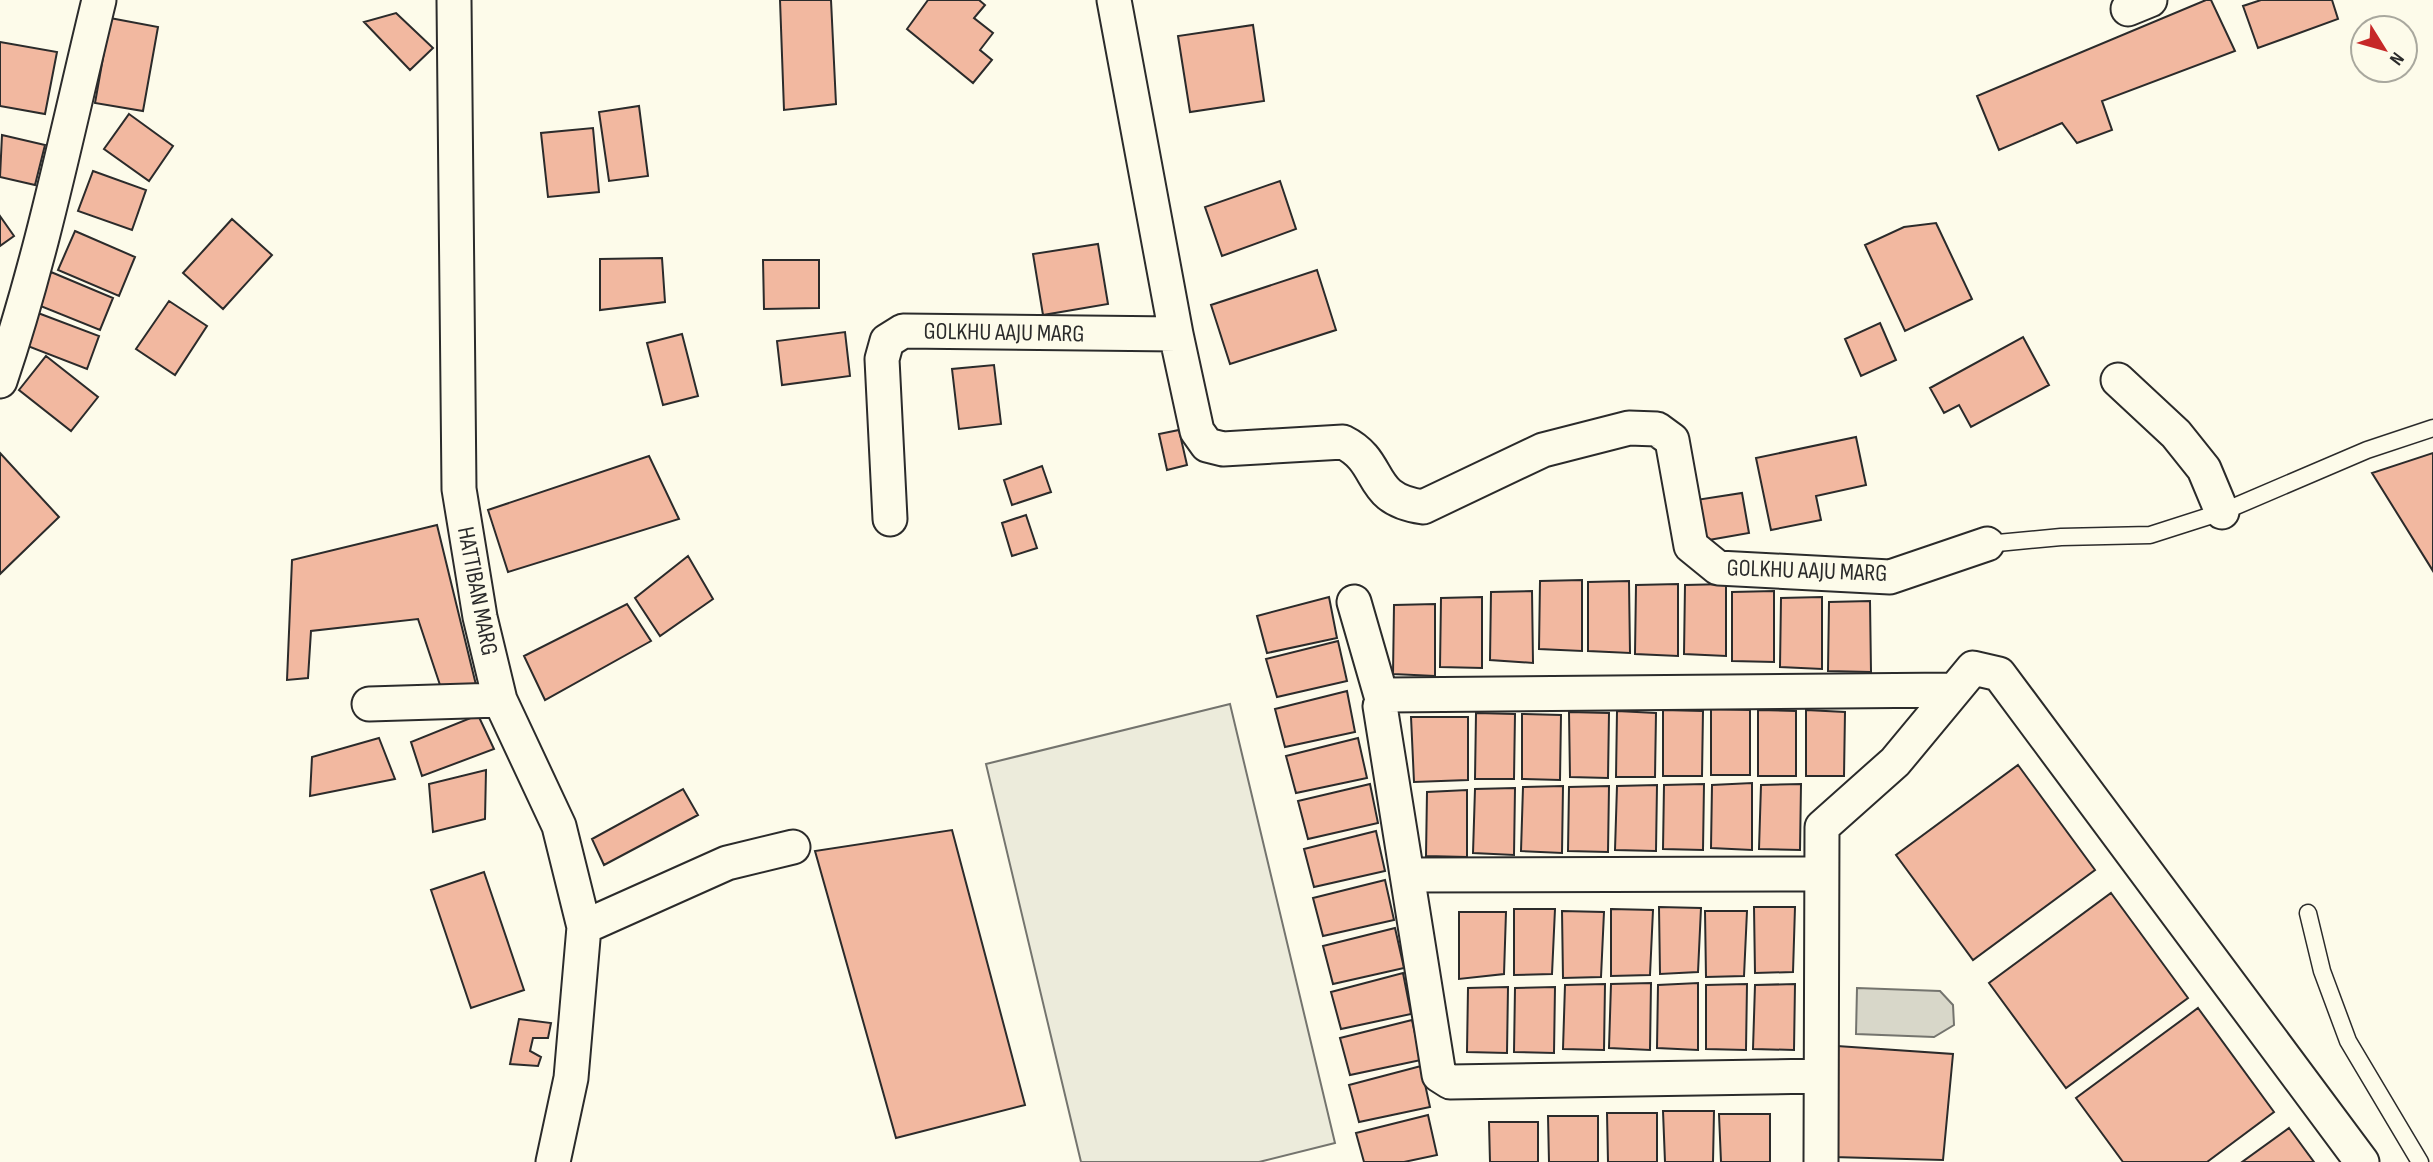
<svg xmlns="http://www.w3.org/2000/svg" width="2433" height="1162" font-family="'Sofia Sans Condensed',sans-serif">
  <rect width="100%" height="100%" fill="#fdfbea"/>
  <path fill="#ecebdb" stroke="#74746e" stroke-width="2" d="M1230 704 1335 1143 1259 1162H1081L986 764Z"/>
  <path fill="#d8d7c9" stroke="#74746e" stroke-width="2" d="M1857 988 1940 991 1953 1005 1954 1025 1934 1037 1856 1034Z"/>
  <path fill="#f2b8a0" stroke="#2b2b2b" stroke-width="2" d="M780 0H831L836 104 784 110Z
    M928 0H979L985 5 974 18 993 33 980 50 992 60 973 83 907 29Z
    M2206 0H2211L2235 51 2102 101 2112 130 2077 143 2062 123 1999 150 1977 96Z
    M2261 0H2332L2338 19 2258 48 2243 6Z
    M396 13 433 48 410 70 364 22Z
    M110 18 158 27 143 111 95 103Z
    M1253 25 1264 101 1190 112 1178 36Z
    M0 42 57 52 45 114 0 106Z
    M639 106 648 176 609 181 599 112Z
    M129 114 173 146 149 181 104 149Z
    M593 128 599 192 548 197 541 133Z
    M2 135 45 145 35 185 0 177Z
    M93 171 146 190 132 230 78 211Z
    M1280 181 1296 229 1222 256 1205 207Z
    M0 216 14 236 0 246Z
    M232 219 272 255 223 309 183 273Z
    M1936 223 1972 299 1905 331 1865 245 1904 227Z
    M75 231 135 257 119 296 58 270Z
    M1098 244 1108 304 1043 315 1033 254Z
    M662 258 665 302 600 310V259Z
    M763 260H819V308L764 309Z
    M1317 270 1336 330 1230 364 1211 305Z
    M51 272 113 298 100 330 38 305Z
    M169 301 207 326 175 375 136 349Z
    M38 313 99 336 87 369 25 345Z
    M1880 323 1896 360 1861 376 1845 339Z
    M845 332 850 376 782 385 777 341Z
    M682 334 698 396 663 405 647 343Z
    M2023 337 2049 385 1971 427 1959 405 1944 413 1930 388Z
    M46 356 98 397 71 431 19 390Z
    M994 365 1001 424 959 429 952 369Z
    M1179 430 1187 465 1167 470 1159 434Z
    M1856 437 1866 485 1816 496 1821 520 1771 530 1756 458Z
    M0 453 59 517 0 574Z
    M2433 453V571L2372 473Z
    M649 456 679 519 508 572 488 510Z
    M1042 466 1051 492 1012 505 1004 480Z
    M1742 493 1749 533 1703 541 1696 500Z
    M1026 515 1037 548 1012 556 1002 523Z
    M437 525 477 689 443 694 418 619 311 631 308 678 287 680 292 560Z
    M688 556 713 599 660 636 635 598Z
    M1582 580V651L1539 649 1540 581Z
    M1629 581 1630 653 1588 651V582Z
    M1678 584V656L1635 654 1636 585Z
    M1726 584V656L1684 654 1685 585Z
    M1532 591 1533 663 1490 660 1491 592Z
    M1774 591V662L1732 661V592Z
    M1329 597 1337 638 1267 653 1257 616Z
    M1482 597V668L1440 667 1441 598Z
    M1822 597V669L1780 667 1781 598Z
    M1870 601 1871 672 1828 671 1829 602Z
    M627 604 651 641 545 700 524 656Z
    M1435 604V676L1393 674 1394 605Z
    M1338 641 1347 681 1277 697 1266 659Z
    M1347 691 1355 732 1285 747 1275 709Z
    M1711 709 1750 710V775H1711Z
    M1663 710 1703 711 1702 776H1663Z
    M1758 710 1796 711V776H1758Z
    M1806 710 1845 712 1844 776H1806Z
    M1617 711 1656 713 1655 777H1616Z
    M1569 712 1609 713 1608 778 1570 777Z
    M1476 713 1515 714 1514 779H1475Z
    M1522 714 1561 715 1560 780 1522 779Z
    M478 715 494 749 422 776 411 742Z
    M1411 717H1468V780L1414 782Z
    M379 738 395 779 310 796 312 757Z
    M1358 738 1367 778 1296 793 1286 756Z
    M2018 765 2095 870 1973 960 1896 855Z
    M486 770 485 819 433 832 429 784Z
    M1752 783V850L1711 848 1712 785Z
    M1370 784 1378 823 1308 839 1298 801Z
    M1704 784 1703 850 1663 849 1664 785Z
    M1801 784 1800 850 1759 849 1761 785Z
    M1657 785 1656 851 1615 850 1617 786Z
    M1563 786 1562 853 1521 851 1523 787Z
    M1609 786 1608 852 1568 851 1569 787Z
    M1515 788 1514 855 1473 853 1475 789Z
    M683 789 698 815 604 865 592 839Z
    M1467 790V857L1426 856 1427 792Z
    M952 830 1025 1105 896 1138 815 851Z
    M1376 831 1385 871 1314 887 1304 849Z
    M484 872 524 990 471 1008 431 890Z
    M1385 880 1394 920 1323 936 1313 898Z
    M2111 893 2188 998 2066 1088 1989 983Z
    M1659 907 1701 908 1698 972 1660 974Z
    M1754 907H1795L1793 972 1755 973Z
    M1514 909H1555L1552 974 1514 975Z
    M1611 909 1653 910 1650 975 1611 976Z
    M1562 911 1604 912 1601 977 1563 978Z
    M1705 911H1747L1744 976 1706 977Z
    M1459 912H1506L1504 974 1459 979Z
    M1395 928 1404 968 1333 984 1323 946Z
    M1403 973 1411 1014 1341 1029 1331 992Z
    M1651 983 1650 1050 1609 1048 1611 984Z
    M1698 983V1050L1657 1048 1658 985Z
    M1605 984 1604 1050 1563 1049 1565 985Z
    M1747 984 1746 1050 1706 1049V985Z
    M1795 984 1794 1050 1753 1049 1755 985Z
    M1508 987 1507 1053 1467 1052 1468 988Z
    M1555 987 1554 1053 1514 1052 1515 988Z
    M2198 1008 2274 1112 2207 1162H2123L2076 1098Z
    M519 1019 551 1023 548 1038H533L530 1051 541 1057 538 1066 510 1064Z
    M1412 1020 1421 1060 1350 1075 1340 1038Z
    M1837 1046 1953 1054 1943 1160 1833 1157Z
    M1421 1066 1430 1107 1359 1122 1349 1085Z
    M1663 1111H1714L1713 1162H1665Z
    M1607 1113H1657V1162H1608Z
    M1719 1114H1770V1162H1721Z
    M1428 1115 1437 1155 1404 1162H1364L1356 1133Z
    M1548 1116H1598V1162H1549Z
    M1489 1122H1538V1162H1490Z
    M2289 1128 2314 1162H2242Z"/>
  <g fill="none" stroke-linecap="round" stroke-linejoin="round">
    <defs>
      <path id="service" d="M1987 544 2061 537 2150 535 2222 512 2367 450 2433 428
        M2308 913 2322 971 2348 1041 2420 1162"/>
      <path id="minor" d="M454 0 459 489 480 617 500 700 559 826 584 927 571 1078 553 1162
        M2128 9 2150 0
        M1176 334 1197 431 1207 445 1223 449 1343 442C1385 463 1365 499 1423 507L1543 450 1629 428 1657 429 1672 440 1691 546 1718 568 1890 577 1987 544
        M2118 380 2176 434 2204 469 2222 512
        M0 381C42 257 68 127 99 0
        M890 519 882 359 887 341 903 331 1176 334 1114 0
        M1354 602 1382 699
        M369 704 500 700
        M1407 875 1821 874
        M584 927 727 863 793 847
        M1819 1076 1450 1082 1439 1075 1380 706 1387 695 1954 690
        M1821 1162 1822 827 1895 762 1973 668 1999 674 2362 1162"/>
    </defs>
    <use href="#service" stroke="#2b2b2b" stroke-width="19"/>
    <use href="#minor" stroke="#2b2b2b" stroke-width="37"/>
    <use href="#service" stroke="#fdfbea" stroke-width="16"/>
    <use href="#minor" stroke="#fdfbea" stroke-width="33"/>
  </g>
  <g text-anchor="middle" stroke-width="5" stroke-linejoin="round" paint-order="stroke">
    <g font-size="24" fill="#2b2b2b" stroke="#fdfbea">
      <text transform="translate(1004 332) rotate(1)" y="8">GOLKHU AAJU MARG</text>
      <text transform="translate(1807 570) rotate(2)" y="8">GOLKHU AAJU MARG</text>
      <text transform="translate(478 591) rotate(79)" y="8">HATTIBAN MARG</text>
    </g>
  </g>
  <g transform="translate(2384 49) rotate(127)"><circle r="33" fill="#fdfbea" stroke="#a9a89e" stroke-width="2"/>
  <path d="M0-5L12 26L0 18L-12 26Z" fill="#c62828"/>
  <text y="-10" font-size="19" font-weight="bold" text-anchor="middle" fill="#2b2b2b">N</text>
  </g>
</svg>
